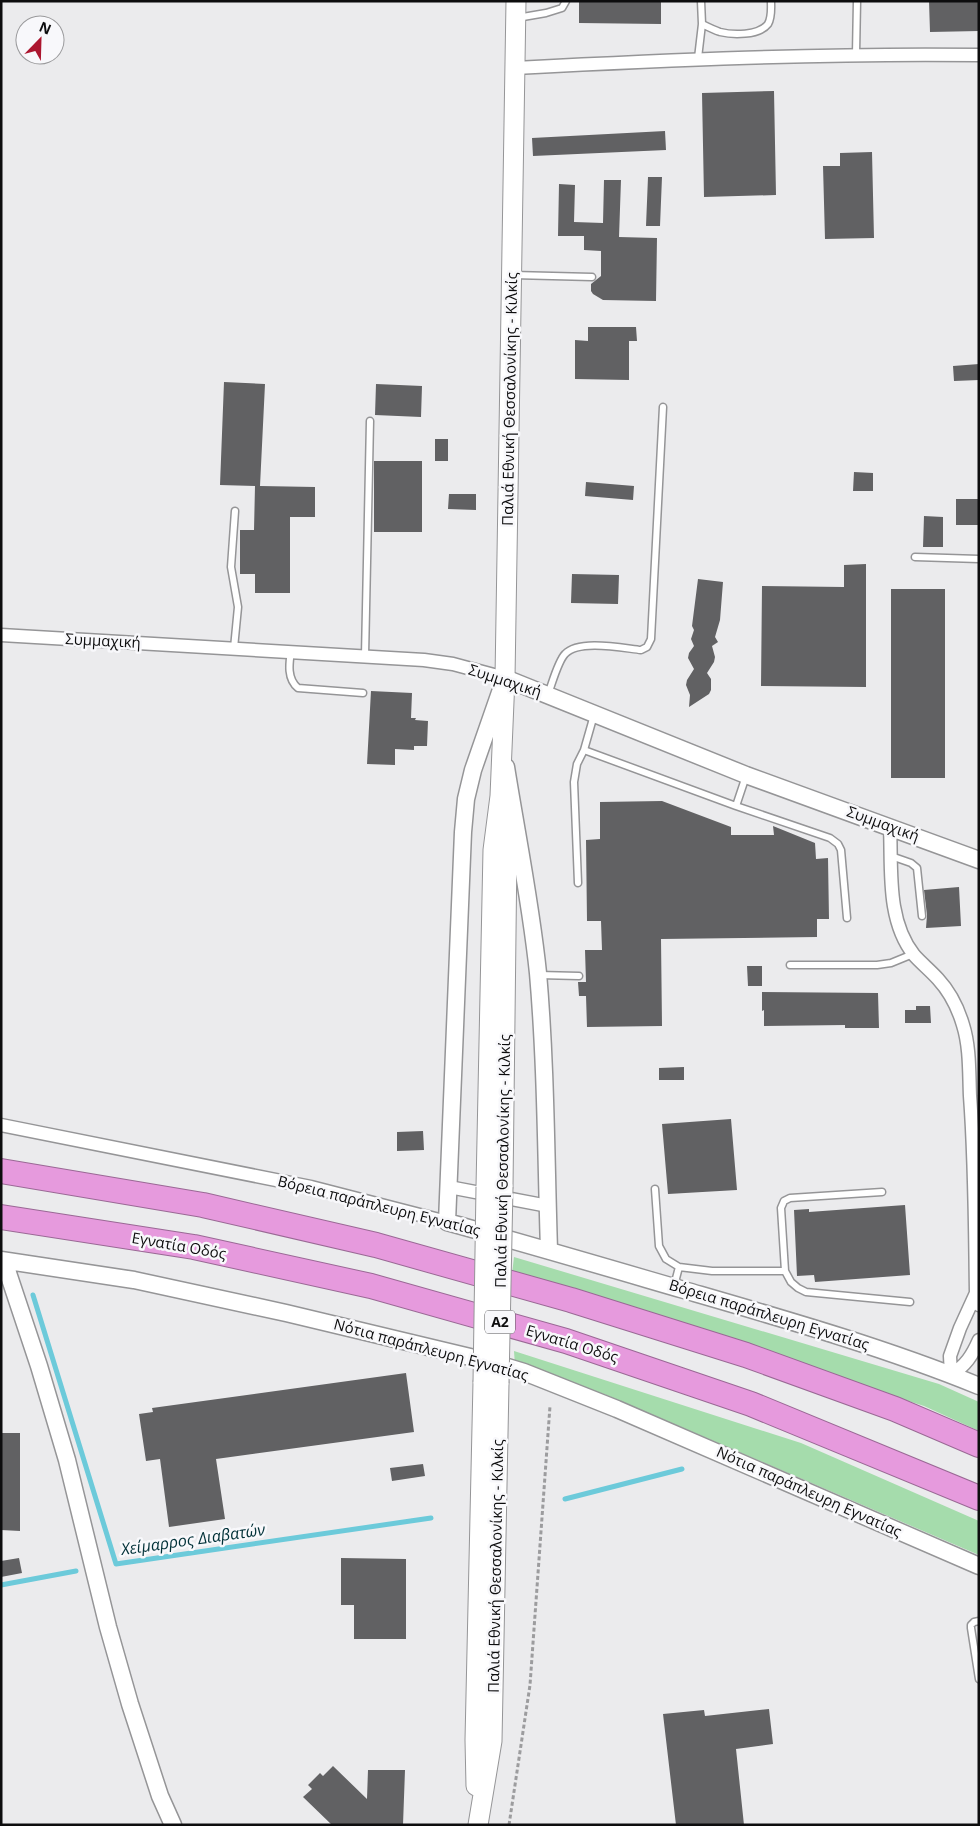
<svg xmlns="http://www.w3.org/2000/svg" width="980" height="1826" font-family="'Open Sans',sans-serif">
  <rect width="100%" height="100%" fill="#ebebed"/>
  <path fill="#a5dcac" d="M514 1257 939 1384 979 1402V1431L924 1406 512 1274Z
    M514 1351 801 1443 979 1521V1555L604 1394 515 1366Z"/>
  <g fill="none" stroke-linecap="round" stroke-linejoin="round">
    <path stroke="#6ccada" stroke-width="5" d="M33 1295 116 1564 431 1518
      M565 1499 682 1469
      M1 1585 76 1571"/>
  </g>
  <path fill="#616163" d="M579 1H661V24L579 23Z
    M929 1H979V31L930 32Z
    M774 91 776 195 704 197 702 93Z
    M665 131 666 150 533 156 532 138Z
    M872 152 874 238 825 239 823 166H840V153Z
    M648 177H662L660 226H646Z
    M604 180H621L619 237 657 238 656 301 603 300 593 294 591 291V284L601 276V251L584 250V236H558L559 184 575 185 574 222 603 223Z
    M588 327H636L637 341H629V380L575 379V340L588 341Z
    M979 364V380L954 381 953 366Z
    M224 382 265 384 260 486 315 487V517H290V593H255V574H240V530H254L255 486 220 485Z
    M376 384 422 386 421 417 375 415Z
    M435 439H448V461H435Z
    M374 461H422V532H374Z
    M854 472 873 473V491H853Z
    M586 482 634 486 633 500 585 496Z
    M449 494H476V510L448 509Z
    M956 499H979V525H956Z
    M924 516 943 517V547H923Z
    M866 564V687L761 686 762 586 844 587V565Z
    M572 574 619 575 618 604 571 603Z
    M698 579 723 582 720 620 715 637 718 642 712 646 715 657 714 662 707 673 711 679V690L709 694 689 707 690 695 686 685 687 680 694 669 688 658 689 653 694 646 691 639 694 630 692 626Z
    M891 589H945V778H891Z
    M371 691 412 693 411 718H416L415 720 428 721 427 746H414V750L395 749V765L367 764Z
    M662 801 731 827V835H774L773 826 815 843 816 859 828 858 829 919H817V937L661 939 662 1026 587 1027 586 996H579L578 982H586L585 950H602L601 921H587L586 840 600 839V802Z
    M959 887 961 926 926 928 927 915 924 890Z
    M747 966H762V986H748Z
    M762 992 878 993 879 1028H845V1025L764 1026V1010L762 1011Z
    M916 1006H930L931 1023H905V1010H916Z
    M684 1067V1080H659V1068Z
    M731 1119 737 1190 668 1194 662 1124Z
    M423 1131 424 1150 397 1151V1132Z
    M905 1205 910 1275 815 1282 814 1275 797 1276 794 1210 809 1209V1212Z
    M406 1373 414 1432 216 1459 225 1519 169 1527 160 1459 146 1461 139 1414 153 1412 152 1408Z
    M1 1433H20V1531L1 1530Z
    M423 1464 425 1476 392 1481 390 1468Z
    M19 1558 22 1573 1 1577V1561Z
    M341 1558 406 1559V1639H354V1605H341Z
    M769 1709 773 1744 736 1749 744 1825H676L663 1714 704 1710 705 1716Z
    M333 1766 367 1799 368 1770H405L403 1825H332L303 1797 312 1789 308 1785 320 1773 323 1776Z"/>
  <g fill="none" stroke-linecap="round" stroke-linejoin="round">
    <defs>
      <path id="service" d="M517 18 546 13 562 8 566 1
        M702 24C708 27 714 30 720 32 732 35 759 36 768 24 772 17 771 9 771 1
        M856 54 857 1
        M698 58 702 24 701 1
        M513 275 592 277
        M915 557 979 559
        M234 648 238 607 231 567 235 511
        M291 651C289 664 287 679 298 688L363 693
        M365 656 370 421
        M548 694C552 684 558 661 565 654 579 639 622 648 641 650L647 647 651 639 663 407
        M584 750 736 806 830 838 838 844 841 850 847 918
        M736 806 746 776
        M891 856 911 863 917 868 922 916
        M578 883 574 782 577 764 584 750 594 715
        M790 965H877L891 963 913 954
        M539 975 579 976
        M655 1189 659 1246 666 1259 679 1267 674 1286
        M882 1192 790 1198 784 1201 781 1208 785 1271 791 1282 798 1288 806 1292 910 1302
        M679 1267 712 1271H785
        M979 1621 974 1622 971 1625V1628L979 1679"/>
      <path id="minor" d="M515 68C669 60 824 53 979 55
        M1 635 424 660 453 664 505 678
        M890 827C892 868 886 920 914 955 921 963 930 970 938 979 950 992 958 1008 963 1025 970 1047 969 1073 970 1096 975 1162 975 1227 976 1293L979 1305
        M1 1125 311 1187 447 1222
        M449 1187 548 1206
        M976 1293 960 1328 950 1356 951 1375C966 1365 972 1356 979 1340"/>
      <path id="tertiary" d="M506 767C517 836 531 904 538 973 546 1065 546 1158 549 1250
        M979 860 746 775 505 678 473 770 466 799 463 832 447 1222C527 1244 605 1267 684 1290 784 1319 883 1347 979 1386
        M1 1260 134 1280 286 1313 491 1362 524 1372 617 1409 979 1566
        M4 1261 39 1366 67 1460 108 1627 130 1704 160 1796 173 1825"/>
      <path id="secondary" d="M503 820 507 849 503 1187
        M486 1187 493 850 500 796 505 678 516 1
        M476 1786 475 1740 483 1382
        M478 1825 492 1741 499 1383"/>
      <path id="motorway" d="M1 1171 203 1205 376 1245 571 1300 746 1355 895 1409 979 1445
        M1 1217 194 1247 371 1286 566 1341 751 1404 979 1498"/>
    </defs>
    <use href="#service" stroke="#959597" stroke-width="9"/>
    <use href="#minor" stroke="#959597" stroke-width="15"/>
    <use href="#tertiary" stroke="#959597" stroke-width="19"/>
    <use href="#secondary" stroke="#959597" stroke-width="21"/>
    <use href="#motorway" stroke="#9a6995" stroke-width="26"/>
    <path stroke="#9c9c9e" stroke-width="3" stroke-dasharray="4 2.5" stroke-linecap="butt" d="M509 1825 530 1685 550 1406"/>
    <use href="#service" stroke="#fff" stroke-width="6"/>
    <use href="#minor" stroke="#fff" stroke-width="12"/>
    <use href="#tertiary" stroke="#fff" stroke-width="16"/>
    <use href="#secondary" stroke="#fff" stroke-width="19"/>
    <use href="#motorway" stroke="#e69add" stroke-width="24"/>
    <defs>
      <path id="secondary-bridge" d="M483 1382 486 1187
        M499 1383 503 1187"/>
    </defs>
    <use href="#secondary-bridge" stroke="#959597" stroke-width="21" stroke-linecap="butt"/>
    <use href="#secondary-bridge" stroke="#fff" stroke-width="19"/>
  </g>
  <g text-anchor="middle" stroke-width="5" stroke-linejoin="round" paint-order="stroke">
    <rect fill="#f8f8fb" stroke="#545455" stroke-width="1" x="485" y="1310.5" width="30" height="23" rx="4"/>
    <g font-size="14" font-weight="bold" fill="#0d0d0e">
      <text x="500" y="1327">Α2</text>
    </g>
    <g font-size="15" fill="#0d0d0e" stroke="#f8f8fb">
      <text transform="translate(510 399) rotate(-89)" y="5">Παλιά Εθνική Θεσσαλονίκης - Κιλκίς</text>
      <text transform="translate(103 641) rotate(3)" y="5">Συμμαχική</text>
      <text transform="translate(505 681) rotate(18)" y="5">Συμμαχική</text>
      <text transform="translate(883 824) rotate(20)" y="5">Συμμαχική</text>
      <text transform="translate(503 1161) rotate(-89)" y="5">Παλιά Εθνική Θεσσαλονίκης - Κιλκίς</text>
      <text transform="translate(379 1206) rotate(14)" y="5">Βόρεια παράπλευρη Εγνατίας</text>
      <text transform="translate(179 1246) rotate(10)" y="5">Εγνατία Οδός</text>
      <text transform="translate(769 1315) rotate(17)" y="5">Βόρεια παράπλευρη Εγνατίας</text>
      <text transform="translate(572 1344) rotate(17)" y="5">Εγνατία Οδός</text>
      <text transform="translate(431 1350) rotate(15)" y="5">Νότια παράπλευρη Εγνατίας</text>
      <text transform="translate(809 1492) rotate(24)" y="5">Νότια παράπλευρη Εγνατίας</text>
      <text transform="translate(496 1566) rotate(-89)" y="5">Παλιά Εθνική Θεσσαλονίκης - Κιλκίς</text>
    </g>
    <g font-size="16" font-style="italic" fill="#003037" stroke="#f8f8fb">
      <text transform="translate(193 1539) rotate(-8)" y="6">Χείμαρρος Διαβατών</text>
    </g>
  </g>
  <rect width="980" height="1826" fill="none" stroke="#0d0d0e" stroke-width="5"/>
  <g transform="translate(40 40) rotate(23)"><circle r="24" fill="#f8f8fb" stroke="#9a9a9c"/>
  <path d="M0-4L9 19L0 12L-9 19Z" fill="#ac162f"/>
  <text y="-8" font-size="14" font-weight="bold" text-anchor="middle" fill="#0d0d0e">N</text>
  </g>
</svg>
